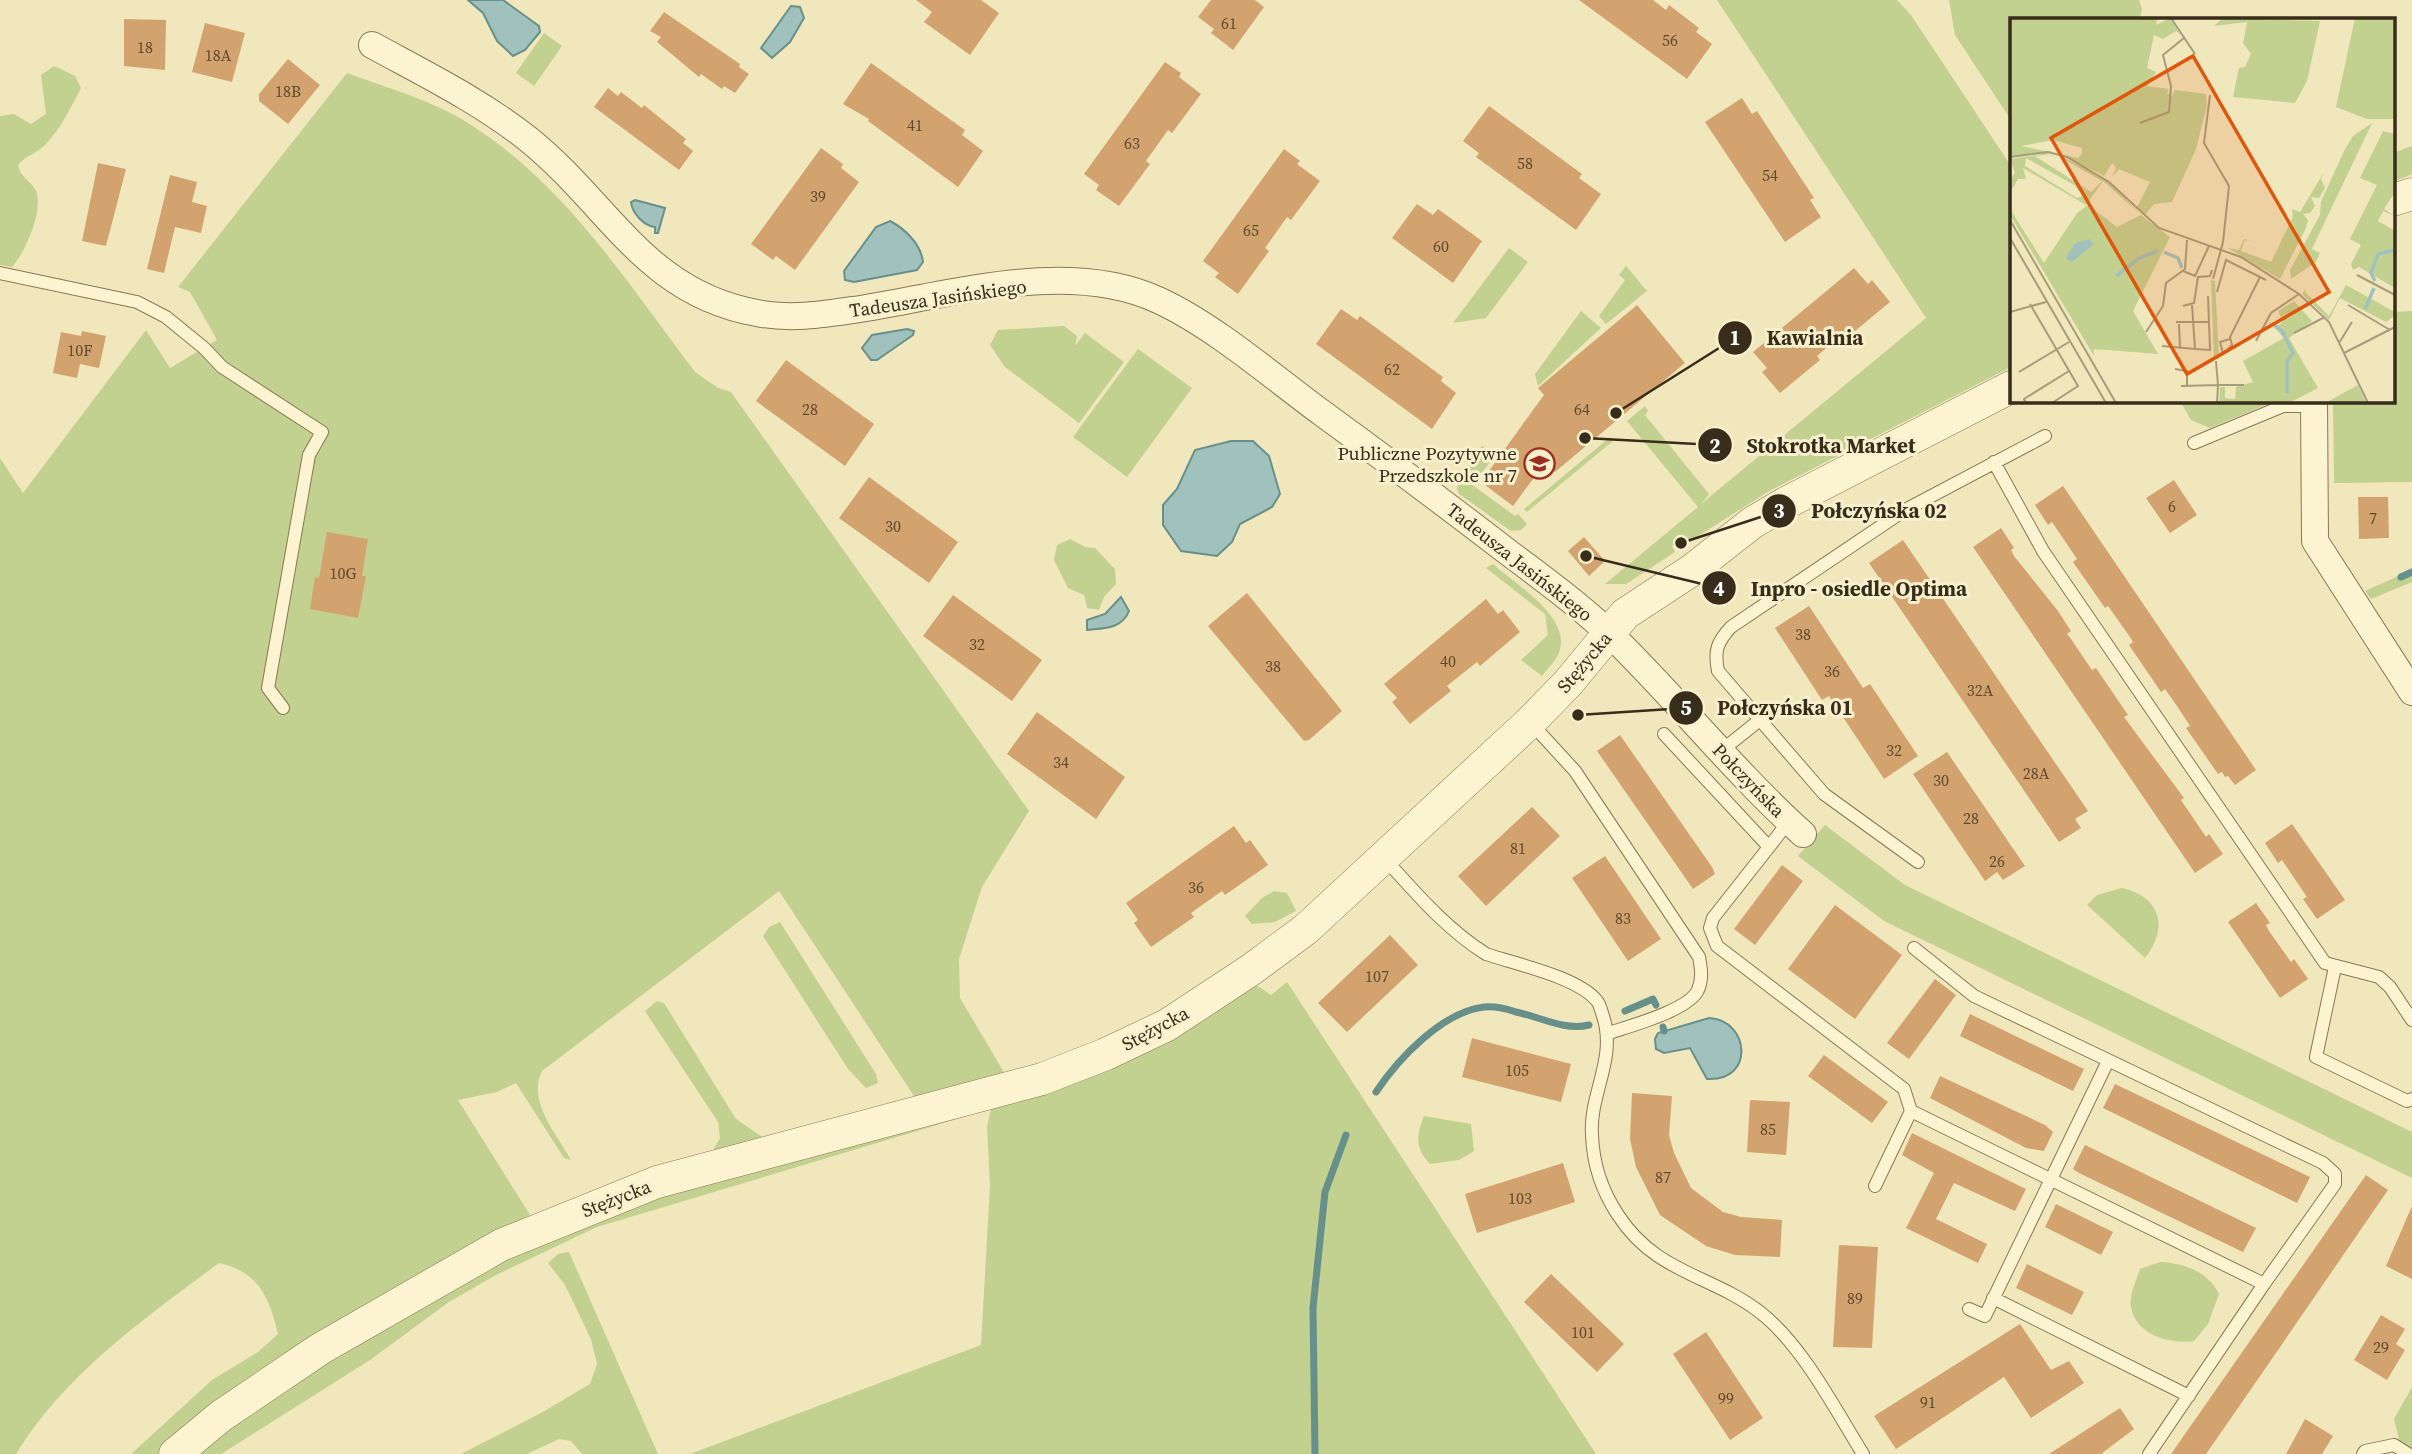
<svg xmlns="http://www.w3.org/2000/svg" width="2412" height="1454" font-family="'Source Serif 4',serif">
  <rect width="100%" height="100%" fill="#f1e7bd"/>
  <path fill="#c2d090" d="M1717 0H1897L1911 15 2011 166V367L1771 490 1687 543 1683 538 1672 546 1675 552 1626 584H1605L1698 507 1627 421 1645 406 1648 411 1645 415 1709 494 1701 504 1926 318Z
    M1949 0H2139L2142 9 2140 19H2011V120L1955 35Z
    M544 33 562 46 534 86 516 73Z
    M54 66 75 76 81 88C71 107 60 130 45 145 36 154 26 155 18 165 21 179 31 180 36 191 44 210 25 253 12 267L0 265V116L14 114 31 124 46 114 41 75Z
    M347 73C390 89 436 101 474 127 567 187 629 285 695 372L718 388 731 392 1029 811 982 887 959 959 960 998 1005 1074 916 1099 779 891 542 1071C527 1101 556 1133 571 1160L564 1158 516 1083 497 1092 458 1100 530 1215 436 1266 226 1398 158 1454H131L212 1380 258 1352 278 1334C269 1297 259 1272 219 1263 145 1318 65 1374 16 1454H0V458L23 493 146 330 170 368 217 340 190 292 178 287Z
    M2412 146V174L2393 182V153Z
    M1509 248 1528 262 1486 318 1453 323Z
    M1626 266 1647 291 1606 324 1599 316 1625 280 1619 275Z
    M1581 311 1601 328 1538 386 1535 374Z
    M2412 311V482L2334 483 2333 401H2393V312Z
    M1064 326 1077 336 1075 346 1085 333 1124 362 1079 423 1005 367 990 345 998 330Z
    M1138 349 1192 388 1127 477 1073 437Z
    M2180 401H2275L2210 428 2191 420Z
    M1609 438 1613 441 1527 512 1524 509Z
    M1482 446 1495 455 1476 481 1463 472Z
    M1460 476 1515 516 1518 514 1527 524 1521 530 1511 531 1459 494 1457 488Z
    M1070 539 1085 547 1095 548 1115 569 1116 584 1104 597 1099 610 1087 608 1084 595 1068 588 1054 560 1057 545Z
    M1493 564C1515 584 1569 616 1560 649 1558 659 1548 668 1542 676L1521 660 1548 635 1545 614 1486 568Z
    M2412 570V582L2371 599 2365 591Z
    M1825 825 1905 885 2412 1132V1178L1884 921 1798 856Z
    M2122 888C2161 897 2169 928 2145 958L2087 905 2097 895Z
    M1274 891 1287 893 1296 911 1275 922 1252 924 1245 916 1262 898Z
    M780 922 876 1074 878 1083 866 1088 848 1069 763 936 769 927Z
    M1287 982 1596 1454H690L981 1345 990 1186 987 1127 992 1105 1256 985 1271 995Z
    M657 1001 664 1003 736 1119 767 1140 710 1156 720 1138 718 1122 645 1011Z
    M976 1109 977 1113 597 1227 496 1275 449 1302 370 1360 221 1454H191L281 1387 492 1262 645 1198Z
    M1424 1116 1471 1124 1474 1151 1459 1160 1430 1164C1415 1148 1416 1136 1424 1116Z
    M569 1252 658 1454H582L571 1441 559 1439 527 1454H461L541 1413 590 1384 597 1364 591 1339 565 1285 548 1263 558 1254Z
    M2160 1262C2183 1263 2208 1271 2219 1294L2208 1324 2194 1341C2171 1344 2136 1336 2131 1307 2129 1295 2136 1281 2140 1269Z
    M2412 1387V1450L2400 1443 2394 1419Z"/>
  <path fill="#a1c2bc" stroke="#68908a" stroke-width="2" d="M468 0H503L539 26 540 32 525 50 513 56 497 41 483 13Z
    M791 6 800 7 804 18 790 42 772 58 761 48Z
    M635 200 665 208 658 233H655V227C644 226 632 213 631 202Z
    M890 221C905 229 921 244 923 262L917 270 854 282 845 280 844 271 876 227Z
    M907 329 914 331 913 335 877 360H871L862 348 872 335Z
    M1231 441H1253L1269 456 1280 494 1272 507 1240 524 1232 542 1217 556 1181 551 1163 525V505L1177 489 1195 450Z
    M1121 597 1129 611C1122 629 1104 628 1087 630V620L1105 614Z
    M1709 1018C1750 1020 1755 1082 1707 1079L1690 1048 1664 1053 1656 1049 1655 1039 1658 1033Z"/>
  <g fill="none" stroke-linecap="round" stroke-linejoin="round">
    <path stroke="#68908a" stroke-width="7" d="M2401 577 2412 572
      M1625 1011 1653 999 1656 1005
      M1663 1027 1664 1031
      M1376 1092C1398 1059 1442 1012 1484 1007 1493 1006 1507 1009 1516 1012 1540 1017 1565 1031 1589 1025
      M1315 1454 1313 1308 1325 1192 1346 1135"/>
  </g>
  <path fill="#d3a36f" d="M916 0H981L999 13 970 55 924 22 932 12Z
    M1211 0H1255L1264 7 1233 50 1211 33 1214 29 1198 17Z
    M1579 0H1653L1666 10 1669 5 1699 28 1696 32 1712 44 1687 79Z
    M664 12 740 64 739 67 749 74 735 93 724 86 722 89 701 74 699 77 657 42 661 37 650 31Z
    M124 19 166 20 165 70 124 66Z
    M205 23 245 33 232 82 192 72Z
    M288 59 320 85 288 124 259 101V94Z
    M1165 62 1181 73 1179 77 1201 94 1172 133 1168 130 1146 161 1150 164 1119 206 1096 190 1099 185 1084 174Z
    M871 63 965 130 962 135 983 151 958 187 868 121 869 119 843 104Z
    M608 88 618 96 621 92 642 108 644 105 686 139 683 143 693 151 679 170 594 107Z
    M1742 98 1752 114 1757 111 1793 166 1814 198 1810 200 1821 217 1785 242 1705 122Z
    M1489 106 1582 174 1579 178 1601 194 1576 230 1476 157 1479 153 1463 141Z
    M821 148 843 164 841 168 859 182 795 270 776 256 773 260 751 244Z
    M1284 149 1300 161 1297 164 1320 181 1291 220 1287 217 1265 248 1269 251 1238 294 1215 277 1219 273 1203 261Z
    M98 163 126 169 106 246 82 241Z
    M170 175 197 182 192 202 207 206 201 233 175 227 164 273 147 269Z
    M1417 204 1433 215 1438 209 1482 241 1453 283 1392 238Z
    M1854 268 1868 284 1872 280 1890 302 1850 335 1846 331 1817 356 1820 360 1780 393 1762 372 1767 368 1753 352Z
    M1637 305 1685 363 1555 472 1544 464 1513 506 1481 482 1544 395 1538 388Z
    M1341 309 1357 320 1360 316 1416 357 1443 377 1441 381 1456 393 1432 429 1316 344Z
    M82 331 106 336 99 368 80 364 77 378 53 373 61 332 81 336Z
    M786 360 874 424 845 466 756 401Z
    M869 477 958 542 929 583 839 518Z
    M2174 480 2197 515 2170 533 2146 498Z
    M2063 486 2256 770 2235 785 2228 776 2225 777 2222 772 2218 774 2186 728 2190 726 2177 706 2165 689 2161 692 2129 645 2133 642 2130 637 2108 606 2105 608 2073 562 2077 559 2052 522 2048 525 2035 505Z
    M2358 497H2388L2389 538 2359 539Z
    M2001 528 2014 548 2011 550 2014 556 2058 611 2071 631 2067 634 2071 639 2092 670 2096 668 2128 715 2124 717 2184 798 2181 800 2206 837 2209 834 2223 854 2195 873 1973 547Z
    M327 532 368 539 362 576H366L358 618 310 609 315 577 319 578Z
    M1584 537 1605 561 1589 576 1568 551Z
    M1903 540 2088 811 2075 819 2081 828 2059 842 1869 563Z
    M1247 593 1342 711 1309 740 1304 741 1208 626Z
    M953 595 1042 660 1012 701 923 636Z
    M1486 599 1498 614 1503 610 1520 632 1480 666 1477 662 1447 686 1451 691 1410 724 1392 702 1397 698 1384 684Z
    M1809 606 1863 688 1870 684 1918 756 1884 779 1829 696 1822 700 1775 628Z
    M1037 712 1125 777 1096 819 1007 754Z
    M1620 735 1712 867 1715 874 1693 889 1597 751Z
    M1947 752 2025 866 2003 880 1997 872 1985 881 1913 774Z
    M1532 807 1560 836 1486 906 1458 876Z
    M2292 824 2345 900 2317 919 2303 899 2307 897 2282 860 2278 863 2265 843Z
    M1234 826 1246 843 1250 840 1268 865 1225 895 1222 891 1191 913 1194 917 1151 947 1134 923 1138 920 1126 903Z
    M1605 856 1661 939 1628 961 1572 878Z
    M1782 865 1803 881 1755 945 1734 929Z
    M2256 903 2270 923 2266 925 2269 931 2291 962 2294 959 2308 979 2280 998 2228 922Z
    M1835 905 1902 955 1855 1019 1788 969Z
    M1390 935 1418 965 1347 1032 1318 1003Z
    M1935 979 1956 995 1909 1059 1887 1043Z
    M1970 1014 2084 1069 2073 1091 1960 1036Z
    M1472 1038 1571 1064 1561 1102 1462 1077Z
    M1824 1055 1888 1102 1872 1123 1808 1076Z
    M1940 1076 2045 1125 2053 1132 2044 1151 2026 1148 1930 1098Z
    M2115 1084 2310 1177 2297 1203 2103 1108Z
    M1632 1093 1672 1096 1669 1135 1674 1153 1691 1188 1723 1212 1741 1217 1782 1220 1780 1257 1735 1255 1706 1246 1660 1215 1636 1167 1630 1139Z
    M1750 1100 1790 1102 1786 1155 1747 1152Z
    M1912 1133 2026 1189 2015 1211 1954 1183 1936 1219 1987 1244 1978 1263 1906 1228 1934 1173 1902 1155Z
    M2085 1145 2256 1228 2243 1252 2079 1173 2073 1169Z
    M1563 1163 1575 1202 1477 1233 1465 1194Z
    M2366 1175 2388 1190 2247 1395 2206 1454H2171Z
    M2056 1204 2113 1232 2101 1255 2045 1227Z
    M2412 1206V1279L2386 1266Z
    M1839 1245 1878 1247 1872 1348 1833 1347Z
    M2027 1264 2084 1292 2072 1315 2016 1288Z
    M1551 1274 1624 1344 1597 1372 1524 1302Z
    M2381 1315 2405 1329 2396 1344 2405 1350 2387 1380 2354 1360Z
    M2020 1324 2051 1370 2069 1361 2084 1383 2031 1418 2004 1377 1896 1449 1874 1416Z
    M1706 1332 1763 1418 1730 1440 1673 1354Z
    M2120 1408 2134 1429 2101 1454H2049Z
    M2305 1419 2333 1436 2322 1454H2286Z"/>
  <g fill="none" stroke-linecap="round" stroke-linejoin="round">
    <defs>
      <path id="service" d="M0 273 137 302 166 317 204 348 222 367 322 432 309 455 268 688 283 708
        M2194 443 2283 406H2314
        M1994 462 2043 551 2325 963 2379 977 2390 987 2412 1020
        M1531 723 1575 771 1699 957C1701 968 1703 978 1698 990 1689 1010 1630 1026 1609 1033
        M1664 734 1769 847 1713 918 1710 928 1717 946 1904 1089 1911 1111 1875 1186
        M1721 751 1761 719
        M1769 847 1789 821
        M1384 858C1415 892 1446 929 1486 954 1515 964 1578 977 1597 1001 1600 1004 1601 1011 1603 1016 1617 1059 1589 1094 1592 1135 1593 1164 1602 1191 1618 1215 1656 1274 1713 1275 1761 1313 1802 1345 1835 1409 1863 1454
        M1918 862 1824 794 1718 671C1714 651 1717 642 1731 627L1905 510 2045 436
        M1914 948 1974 996 2323 1163 2335 1174V1184L2264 1284
        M2335 967 2316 1057 2407 1101 2412 1099
        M1911 1111 2264 1284 2149 1454
        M1993 1298 2189 1396
        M1969 1309 1985 1316 2108 1061
        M2363 1454 2365 1451 2394 1445 2408 1454"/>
      <path id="minor" d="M372 45C425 74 480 101 528 139 609 204 645 293 757 313 791 320 826 314 860 309 953 294 1069 259 1158 300 1213 325 1273 377 1322 413 1385 459 1448 506 1509 553 1544 579 1579 605 1611 635 1677 699 1734 772 1803 834
        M2314 401 2315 541 2412 692"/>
      <path id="tertiary" d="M2393 200 2412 194
        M175 1454 221 1416 320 1349 501 1245 657 1182 1042 1079 1106 1054 1167 1025 1252 969 1306 929 1530 722 1568 683 1625 614 1692 570 1752 523 1784 504 2011 387"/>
    </defs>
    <use href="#service" stroke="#8a7754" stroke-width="14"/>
    <use href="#minor" stroke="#8a7754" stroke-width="28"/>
    <use href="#tertiary" stroke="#8a7754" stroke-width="33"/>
    <use href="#service" stroke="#fcf3d0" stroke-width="12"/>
    <use href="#minor" stroke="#fcf3d0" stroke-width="26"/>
    <use href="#tertiary" stroke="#fcf3d0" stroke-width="32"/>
  </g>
  <defs>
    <symbol id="school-ring" viewBox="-11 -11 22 22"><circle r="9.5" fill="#f8f0cd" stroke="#9e2c20" stroke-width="1.5"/><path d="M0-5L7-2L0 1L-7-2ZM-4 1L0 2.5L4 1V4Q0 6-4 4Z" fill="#9e2c20"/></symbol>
  </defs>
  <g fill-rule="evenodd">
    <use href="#school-ring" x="1522" y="446" width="35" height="35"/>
  </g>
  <g text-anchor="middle" stroke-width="6" stroke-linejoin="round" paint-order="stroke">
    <g font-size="16" fill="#5f4a30">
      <text x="1229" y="29">61</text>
      <text x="1670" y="46">56</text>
      <text x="145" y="53">18</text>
      <text x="218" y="61">18A</text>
      <text x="288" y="97">18B</text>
      <text x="915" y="131">41</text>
      <text x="1132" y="149">63</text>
      <text x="1525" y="169">58</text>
      <text x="1770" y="181">54</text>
      <text x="818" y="202">39</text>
      <text x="1251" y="236">65</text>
      <text x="1441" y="252">60</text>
      <text x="80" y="356">10F</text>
      <text x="1392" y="375">62</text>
      <text x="810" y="415">28</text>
      <text x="1582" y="415">64</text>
      <text x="2172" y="512">6</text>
      <text x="2373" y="524">7</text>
      <text x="893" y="532">30</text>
      <text x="343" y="579">10G</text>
      <text x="1803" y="640">38</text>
      <text x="977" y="650">32</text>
      <text x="1448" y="667">40</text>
      <text x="1273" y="672">38</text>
      <text x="1832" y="677">36</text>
      <text x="1980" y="696">32A</text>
      <text x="1894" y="756">32</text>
      <text x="1061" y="768">34</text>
      <text x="2036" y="779">28A</text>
      <text x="1941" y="786">30</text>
      <text x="1971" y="824">28</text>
      <text x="1518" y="854">81</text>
      <text x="1997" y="867">26</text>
      <text x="1196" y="893">36</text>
      <text x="1623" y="924">83</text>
      <text x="1377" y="982">107</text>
      <text x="1517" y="1076">105</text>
      <text x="1768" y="1135">85</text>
      <text x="1663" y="1183">87</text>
      <text x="1520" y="1204">103</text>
      <text x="1855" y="1304">89</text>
      <text x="1583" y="1338">101</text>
      <text x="2381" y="1353">29</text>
      <text x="1726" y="1404">99</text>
      <text x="1928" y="1408">91</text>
    </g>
    <g font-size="19" fill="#382c1b" stroke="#f8f0cd">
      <text transform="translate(938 298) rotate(-8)" y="7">Tadeusza Jasińskiego</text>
      <text transform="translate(1520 562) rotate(38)" y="7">Tadeusza Jasińskiego</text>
      <text transform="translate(1584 662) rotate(-50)" y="7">Stężycka</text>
      <text transform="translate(1749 780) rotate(46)" y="7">Połczyńska</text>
      <text transform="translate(1155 1028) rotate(-28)" y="7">Stężycka</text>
      <text transform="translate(616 1198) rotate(-21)" y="7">Stężycka</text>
    </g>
    <g font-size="19" fill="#382c1b" stroke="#f8f0cd" text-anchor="end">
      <text x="1517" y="460">Publiczne Pozytywne<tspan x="1517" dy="22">Przedszkole nr 7</tspan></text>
    </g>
  </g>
  <g transform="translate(2010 18)">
    <rect width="385" height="385" fill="#f1e7bd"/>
    <path d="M0 0H147L146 7 160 0 170 16 166 13 153 21 144 17 137 50 146 54 137 68 159 71 157 75 162 78 165 72 196 76 197 87 186 131 162 184 144 186 135 197 127 189 140 164 109 151 102 159 106 150 102 145 94 158 49 135 0 138ZM43 122 72 130V136L68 140 11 128ZM213 0 310 3 297 63 285 85 223 79 229 50 235 49 241 36 233 25 237 4 204 8ZM345 0H385V101H357L326 89ZM362 105 302 231 310 235 306 244 281 261 280 252 310 197 311 184 334 133 343 118ZM373 113 385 116V174L374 191 385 198 373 193 368 203 385 213V270L349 249 343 252 341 246 351 227 340 221 367 167 350 160ZM34 136 55 140 88 157 103 168 130 196 93 163 76 187 13 150 16 161H8L0 175V161L5 155 0 141ZM36 137 50 139 92 163 81 174 25 138ZM16 140 64 167 73 178 67 180 15 148ZM314 154 311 161 315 170 309 180 301 179 305 188 300 195 293 196 298 202 296 210 270 261 218 230 229 232 234 221 244 224 235 222 231 233 261 244 283 199 282 191 290 194ZM78 187 107 209 131 197 160 219 123 293 148 336 84 331V338L0 197V191L34 245 67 195ZM201 262 205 263 209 341 204 340ZM336 267 385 294V304L383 299 376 304 330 280 319 302 292 276 297 269 295 274 319 298ZM284 283 302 303 279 320 308 370 279 385H209L210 369H215V380L225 381 226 369 243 364 233 343 274 320 258 303 267 308 273 304 268 293ZM348 367 356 385H315Z" fill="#c2d090" fill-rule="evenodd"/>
    <path d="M79 221 84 226 62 244 56 240 65 225Z" fill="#a1c2bc"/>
    <path fill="none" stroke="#a1c2bc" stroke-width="3.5" d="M154 234 168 240 172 250M106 258 129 240 148 233M365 263 361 255 368 236 385 232M355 291 364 270M262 305 272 313 283 335 277 343V375"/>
    <path fill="none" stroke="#a79c7c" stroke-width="2" d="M161 0 185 36M200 77 194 125 219 168 213 224 203 261M130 105 159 94 161 68 153 37 174 20M0 139 38 134 57 139 99 164 149 210 231 239 289 276 319 304 358 385M0 202 106 385M0 220 96 385M173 253 185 258 199 228M347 257 385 277M207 274 216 242 256 262M20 286 68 368 42 385M338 287 380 312M173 288 184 285 188 259 200 258 202 252M0 294 36 284M166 304H198M169 306 170 330M136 314 153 288 156 265 175 251 177 222M284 315 315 299M220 321 210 324 213 336 222 327 220 319 250 259M246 323 261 295 289 276M329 325 342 304M152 328 185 331 182 287M185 331 200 332 198 278M334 335 385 309M206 343 208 367H234M165 351 177 353V367M9 354 59 324M171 368 208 367 207 385M16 385 14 381 59 353"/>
    <path fill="#df570d" fill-opacity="0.15" stroke="#df570d" stroke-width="3.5" d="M183 38 319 274 177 356 41 120Z"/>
    <rect width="385" height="385" fill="none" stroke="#382c1b" stroke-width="3.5"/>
  </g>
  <path fill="none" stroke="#382c1b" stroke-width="2.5" d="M1616 413L1735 338M1585 438L1715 445M1681 543L1779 511M1586 556L1719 588M1578 715L1686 708"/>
  <g fill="#382c1b" stroke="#f8f0cd" stroke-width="2.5">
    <circle cx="1616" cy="413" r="7"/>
    <circle cx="1585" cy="438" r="7"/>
    <circle cx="1681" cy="543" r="7"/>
    <circle cx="1586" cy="556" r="7"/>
    <circle cx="1578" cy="715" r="7"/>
    <circle cx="1735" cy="338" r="18"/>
    <circle cx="1715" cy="445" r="18"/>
    <circle cx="1779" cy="511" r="18"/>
    <circle cx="1719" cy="588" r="18"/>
    <circle cx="1686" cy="708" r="18"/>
  </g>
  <g font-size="21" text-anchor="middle" font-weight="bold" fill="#fff">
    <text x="1735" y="345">1</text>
    <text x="1715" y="453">2</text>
    <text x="1779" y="518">3</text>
    <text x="1719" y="596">4</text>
    <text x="1686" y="715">5</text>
  </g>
  <g font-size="21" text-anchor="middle" font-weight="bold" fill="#382c1b" stroke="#f8f0cd" stroke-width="6" stroke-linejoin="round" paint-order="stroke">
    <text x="1815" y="345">Kawialnia</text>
    <text x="1831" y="453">Stokrotka Market</text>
    <text x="1879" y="518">Połczyńska 02</text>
    <text x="1859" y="596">Inpro - osiedle Optima</text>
    <text x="1785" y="715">Połczyńska 01</text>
  </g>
</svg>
